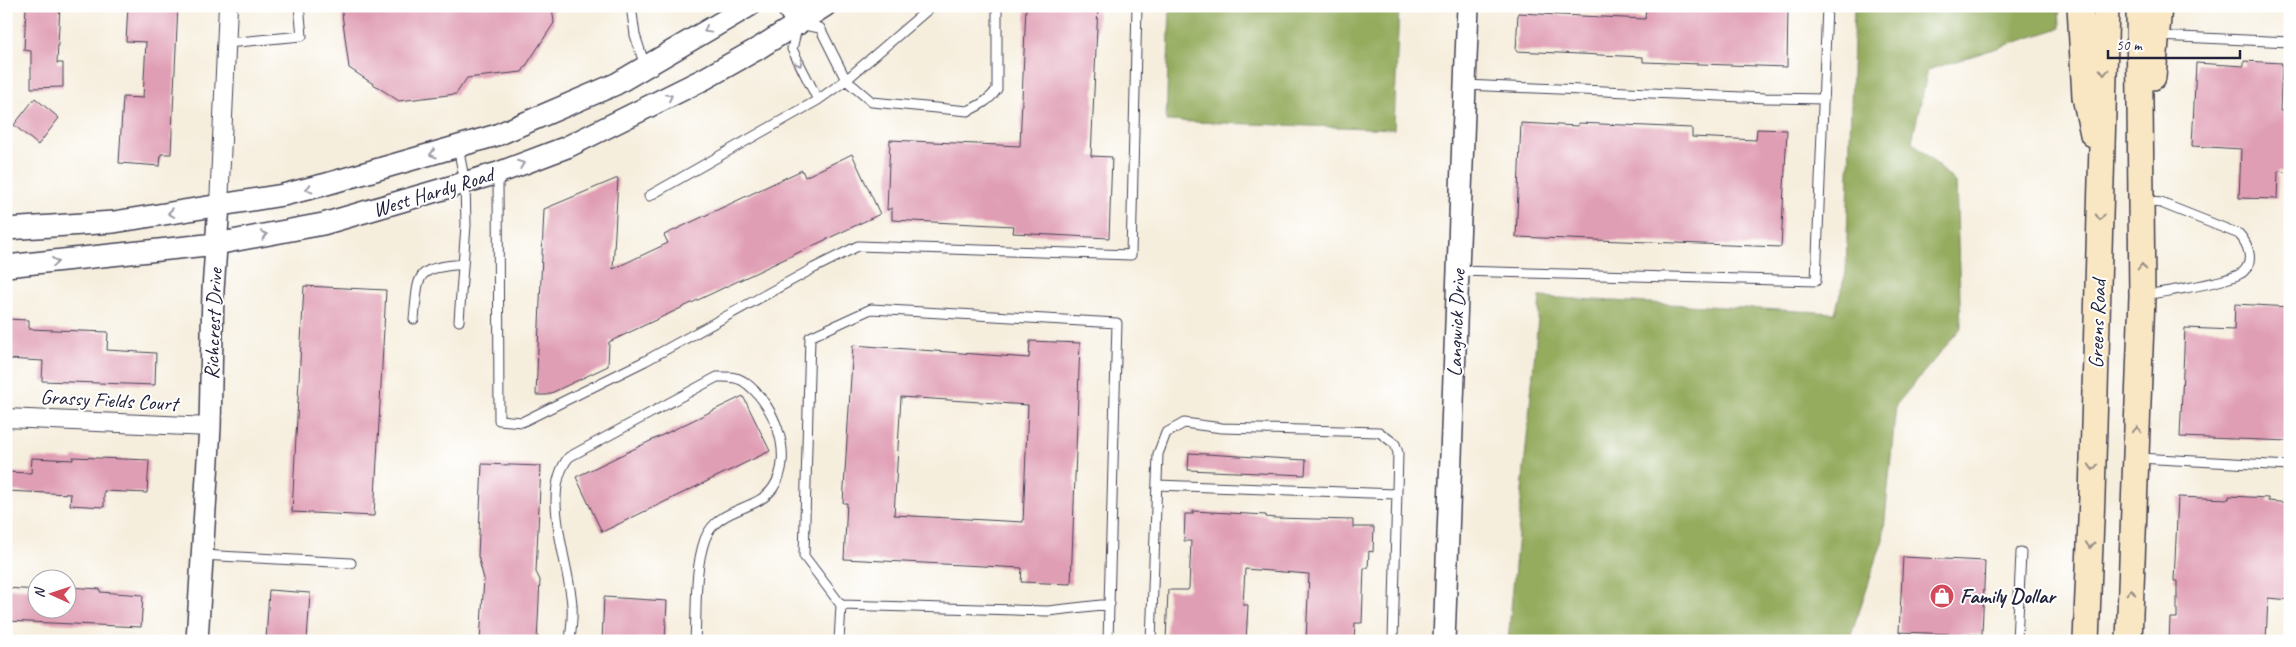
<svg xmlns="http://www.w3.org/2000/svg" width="2296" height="647" font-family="Caveat,sans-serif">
  <rect width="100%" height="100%" fill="#fff"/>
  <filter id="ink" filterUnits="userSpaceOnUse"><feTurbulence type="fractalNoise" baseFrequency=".02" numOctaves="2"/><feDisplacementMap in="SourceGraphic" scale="10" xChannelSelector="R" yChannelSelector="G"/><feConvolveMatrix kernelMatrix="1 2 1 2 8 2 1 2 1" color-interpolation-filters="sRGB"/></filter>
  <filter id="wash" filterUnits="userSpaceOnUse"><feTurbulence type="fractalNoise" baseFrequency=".0096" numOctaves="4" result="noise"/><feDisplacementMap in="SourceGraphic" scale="20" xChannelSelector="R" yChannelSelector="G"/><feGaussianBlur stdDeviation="1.12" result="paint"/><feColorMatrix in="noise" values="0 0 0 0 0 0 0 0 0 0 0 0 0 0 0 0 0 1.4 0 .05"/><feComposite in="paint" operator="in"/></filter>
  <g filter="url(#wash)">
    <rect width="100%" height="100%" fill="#f6eedd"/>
    <path fill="#95ac5e" stroke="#5c674c" d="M1170 6H1399L1394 129 1166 121Z
      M1854 6H2059L2060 28 1928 70 1912 141 1956 183 1961 328 1896 405 1883 540 1849 641H1508L1540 297 1835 313 1846 272Z"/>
    <g id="blocks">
      <path fill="#e09eb4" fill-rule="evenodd" d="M26 6H60L57 63H63V87L31 88V51L24 50Z
        M128 6H178L171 154H161L160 166 119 163 123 97 143 98 146 42 126 41Z
        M341 6H552L554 23 522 72 467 78 456 94 399 101 349 68Z
        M1026 6H1098L1091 156 1112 157 1109 238 1013 233 1014 226 892 220V208L887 210 890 140 1020 146Z
        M1646 6H1788L1787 67 1643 62V57L1516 51 1518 13 1645 19Z
        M2244 61 2282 63 2280 111H2290V172L2278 171 2277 199 2239 198 2241 149 2192 146 2196 63 2244 66Z
        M35 98 59 118 38 145 14 125Z
        M1521 123 1578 126V123L1692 128V137L1756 140 1757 129 1787 130 1781 247 1516 237Z
        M852 154 880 214 609 342 608 366 547 395H536L544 209 618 178 613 269 668 243 664 235 802 170 805 177Z
        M304 286 386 290 374 516 292 512Z
        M2235 304 2290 307V441L2180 437 2185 328 2234 330Z
        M6 319 29 320V329L108 332 107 350 156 353 155 385 42 381 43 361 6 359Z
        M1030 341 1080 343 1071 584 1021 582 1022 568 844 559 847 503H843L853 345 1029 358ZM901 397 1028 405 1023 522 894 515Z
        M743 396 770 451 602 532 576 477Z
        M1189 453 1306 460 1305 475 1188 470Z
        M73 457 149 460 147 493 104 491V507L70 505 71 494 6 491V472L31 473 32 458 73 460Z
        M482 464 541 466 536 572 540 580 537 641H480L484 579 478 556Z
        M2229 496 2268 498V501L2290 503V600L2268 598 2266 641H2169L2170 618H2177V581H2174L2178 497 2229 499Z
        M1193 511 1266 515V517L1275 518 1353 520V527H1374L1373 552 1369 551 1368 568H1364L1362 623H1355L1354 641H1306L1309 574 1245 569 1243 605H1248L1246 641H1166L1168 590H1188L1189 588 1191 541H1184L1185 514H1193Z
        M1903 557 1985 561 1982 635 1899 632Z
        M68 587 100 589V592L143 595 141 627 6 621V588L38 590V610H68Z
        M269 590 310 593 307 641H266Z
        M604 597 667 601 665 641H602Z"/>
    </g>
  </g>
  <g filter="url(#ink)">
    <use href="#blocks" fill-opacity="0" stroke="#424153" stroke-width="1"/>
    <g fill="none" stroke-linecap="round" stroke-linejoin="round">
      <defs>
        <path id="service" d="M631 6 635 35 645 66
          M2158 36 2290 42
          M227 43 302 36 299 6
          M1465 85 1766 98 1824 99
          M818 100 792 49 798 24 820 28 846 80 872 102 968 111C980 105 990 100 997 89V6
          M458 147 465 183 466 225 459 321
          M498 173 499 420 522 422 645 361 814 268 858 246 1131 255 1137 6
          M649 196 818 100 846 80 932 6
          M2143 201 2161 203 2239 234C2248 244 2255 261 2243 272 2230 282 2164 292 2144 295
          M1458 271 1816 281 1827 6
          M414 319C419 272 414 269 463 264
          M2138 458 2290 466
          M1157 485 1396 494
          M201 555 351 563
          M841 605 1048 611 1110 604
          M570 641C571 629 573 618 572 606 570 564 539 493 569 457L717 377C725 377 735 376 743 381 773 401 796 455 773 488 756 512 718 506 705 539 694 570 697 608 695 641
          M839 641 841 605 804 556 810 337 871 309 1117 323 1108 641
          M1151 641 1158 454 1166 433 1184 423 1222 428 1379 432 1395 444 1398 453 1393 641
          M2017 641 2021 552"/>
        <path id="minor" d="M219 205 228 6
          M6 418 210 427"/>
        <path id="tertiary" d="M787 6 798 24
          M6 229 114 222 283 195 323 185 497 135 616 84 749 6
          M6 266 216 244 323 224 498 173 567 147 704 79 759 48 825 6
          M197 641 210 427 213 290 219 205
          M1444 641 1468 6"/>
        <path id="secondary" d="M2080 6 2085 97 2093 134
          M2153 77 2159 6
          M2086 641 2092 496 2106 6
          M2129 641 2142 296 2139 6"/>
      </defs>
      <use href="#service" stroke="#424153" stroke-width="11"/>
      <use href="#minor" stroke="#424153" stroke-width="20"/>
      <use href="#tertiary" stroke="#424153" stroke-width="24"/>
      <use href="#secondary" stroke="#424153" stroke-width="28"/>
      <use href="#service" stroke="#fff" stroke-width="9"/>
      <use href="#minor" stroke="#fff" stroke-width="18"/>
      <use href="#tertiary" stroke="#fff" stroke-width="21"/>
      <use href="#secondary" stroke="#f9e7c3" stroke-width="25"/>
    </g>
    <defs><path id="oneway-chevron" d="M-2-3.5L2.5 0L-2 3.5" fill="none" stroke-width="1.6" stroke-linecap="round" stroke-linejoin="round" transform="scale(1.25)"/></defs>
    <g stroke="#9c9ca7">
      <use href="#oneway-chevron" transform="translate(707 30) rotate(151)"/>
      <use href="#oneway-chevron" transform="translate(799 63) rotate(63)"/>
      <use href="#oneway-chevron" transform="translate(669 97) rotate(-27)"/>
      <use href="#oneway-chevron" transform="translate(433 154) rotate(163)"/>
      <use href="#oneway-chevron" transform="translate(521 164) rotate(-21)"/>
      <use href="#oneway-chevron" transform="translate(309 189) rotate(167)"/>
      <use href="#oneway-chevron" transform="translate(171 213) rotate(171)"/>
      <use href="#oneway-chevron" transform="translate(264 235) rotate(-11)"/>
      <use href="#oneway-chevron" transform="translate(55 262) rotate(-6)"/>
    </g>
    <g stroke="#988e86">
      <use href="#oneway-chevron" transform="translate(2104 72) rotate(92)"/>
      <use href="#oneway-chevron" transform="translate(2100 217) rotate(92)"/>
      <use href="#oneway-chevron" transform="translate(2142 267) rotate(-90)"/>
      <use href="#oneway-chevron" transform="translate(2137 430) rotate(-88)"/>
      <use href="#oneway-chevron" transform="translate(2093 467) rotate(92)"/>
      <use href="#oneway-chevron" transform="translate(2090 545) rotate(93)"/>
      <use href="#oneway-chevron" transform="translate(2131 592) rotate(-88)"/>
    </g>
  </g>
  <defs>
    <symbol id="shop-disc" viewBox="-11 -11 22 22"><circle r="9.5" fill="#d1495b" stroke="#fff"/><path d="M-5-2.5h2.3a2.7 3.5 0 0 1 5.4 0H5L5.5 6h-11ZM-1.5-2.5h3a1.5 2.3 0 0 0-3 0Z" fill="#fff"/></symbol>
  </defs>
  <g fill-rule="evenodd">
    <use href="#shop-disc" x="1928" y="582" width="28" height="28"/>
  </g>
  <g text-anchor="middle" stroke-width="4" stroke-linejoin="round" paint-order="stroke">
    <g font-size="21" fill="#22223b" stroke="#fff">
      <text transform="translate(433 192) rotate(-17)" y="7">West Hardy Road</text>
      <text transform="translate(1456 323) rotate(-88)" y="7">Langwick Drive</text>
      <text transform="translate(213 324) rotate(-88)" y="7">Richcrest Drive</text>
      <text transform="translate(2097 324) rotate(-88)" y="7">Greens Road</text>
      <text transform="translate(109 400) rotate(3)" y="7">Grassy Fields Court</text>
    </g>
    <g font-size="21" font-weight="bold" fill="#22223b" stroke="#fff" text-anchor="start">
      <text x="1960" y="603">Family Dollar</text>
    </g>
  </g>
  <rect width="2296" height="647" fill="none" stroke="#fff" stroke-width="25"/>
  <g transform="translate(52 594) rotate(273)"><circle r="24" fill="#ffffff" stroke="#a7a7b1"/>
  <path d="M0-4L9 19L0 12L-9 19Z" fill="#d1495b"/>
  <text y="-8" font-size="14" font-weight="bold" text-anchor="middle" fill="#22223b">N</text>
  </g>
  <path d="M2108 50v8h132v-8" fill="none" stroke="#22223b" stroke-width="2.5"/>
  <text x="2116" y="50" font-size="15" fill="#22223b" stroke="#ffffff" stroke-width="4" paint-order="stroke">50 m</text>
</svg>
